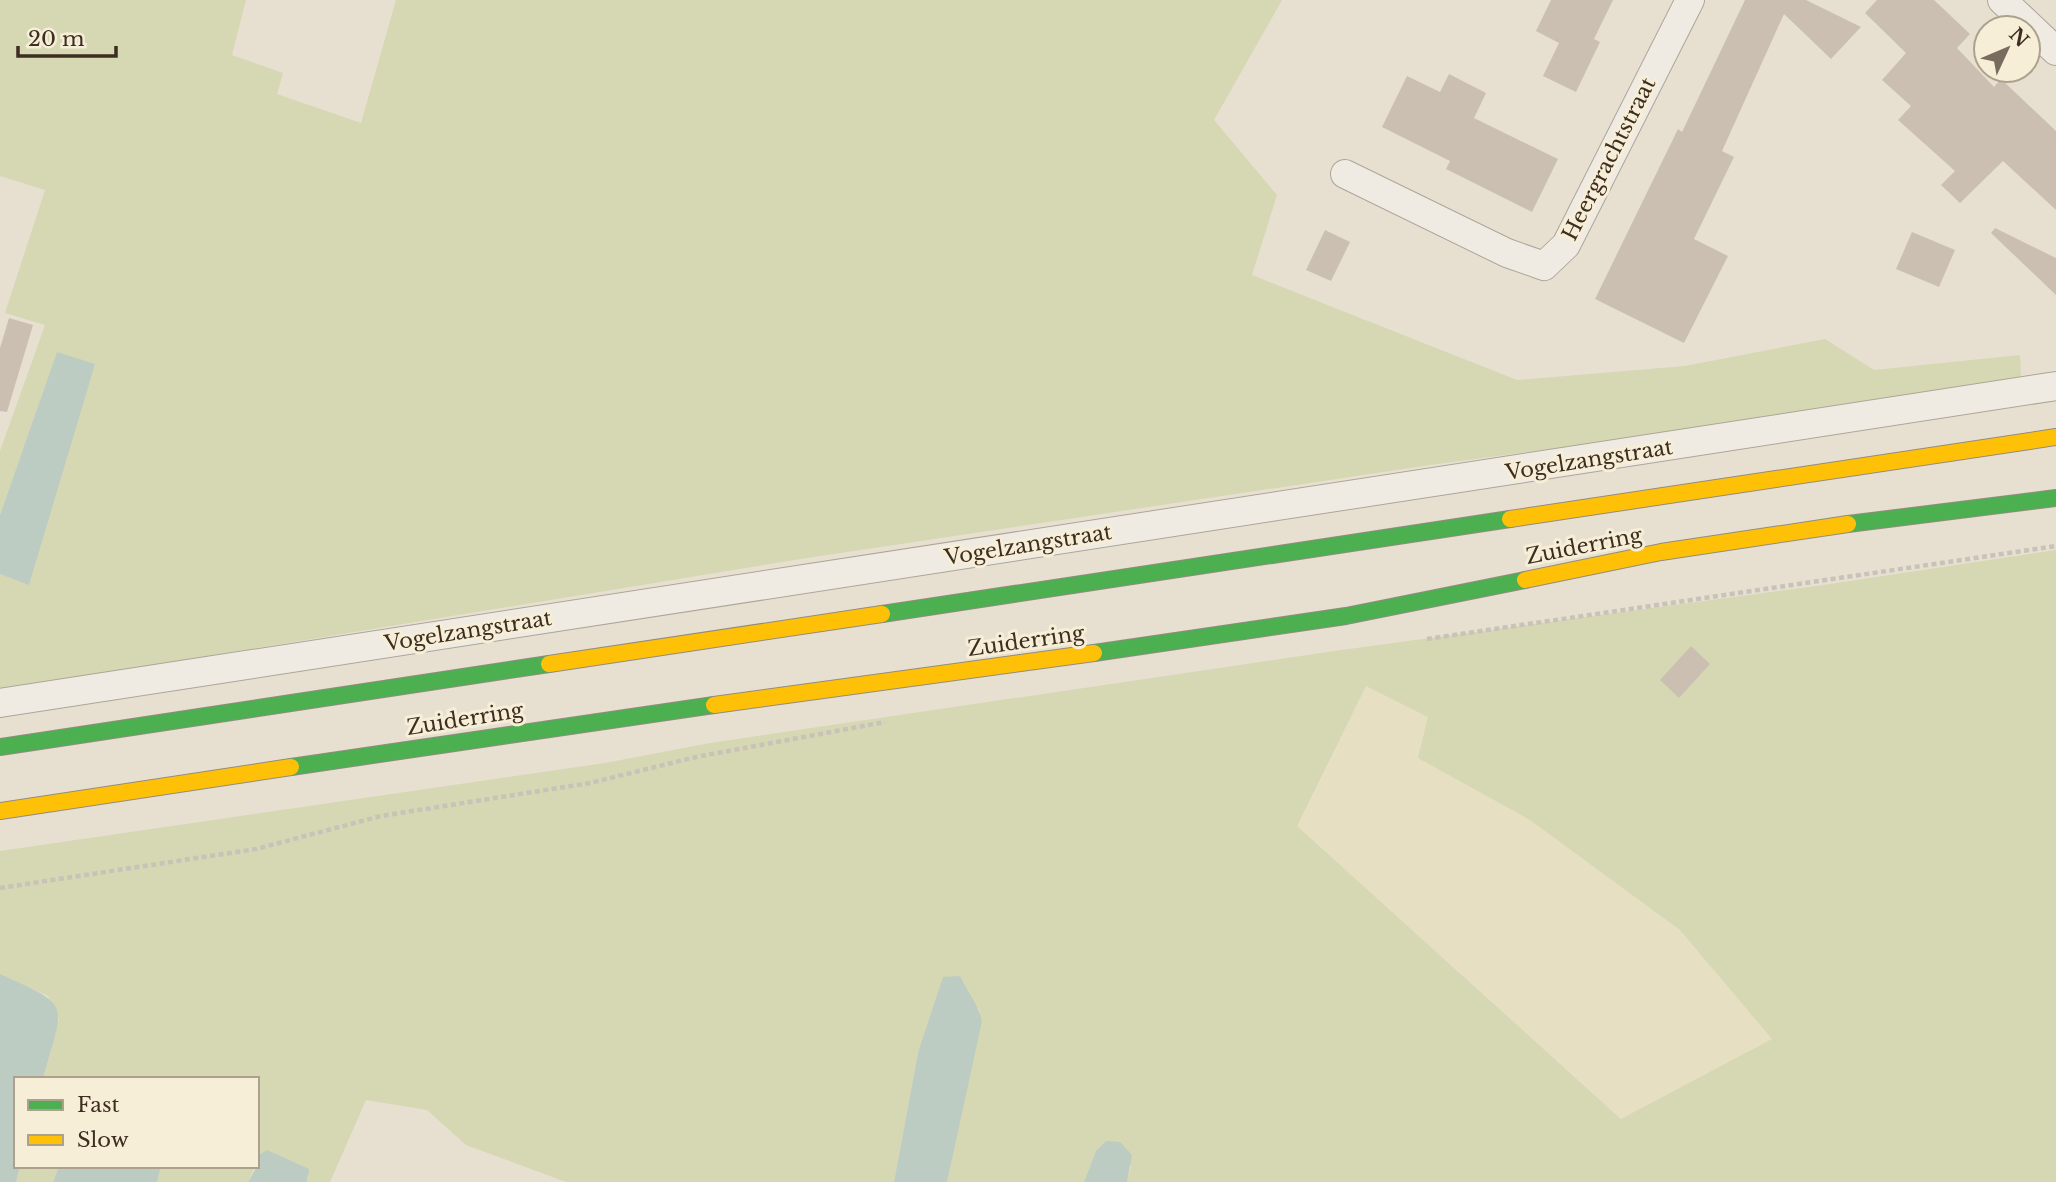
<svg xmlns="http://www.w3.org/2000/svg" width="2056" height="1182" font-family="'Libre Baskerville',serif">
  <rect width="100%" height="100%" fill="#e7e0d1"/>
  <path fill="#e6dfc2" d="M1366 686 1428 717 1419 758 1530 820 1680 930 1773 1039 1622 1119 1297 826Z"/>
  <path fill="#d6d7b3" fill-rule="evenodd" d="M0 0H246L232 55 283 73 277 94 361 123 396 0H1282L1214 120 1277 195 1252 275 1517 380 1685 366 1825 339 1874 370 2020 355 2021 377 1726 426 1430 465 807 558 0 690V574L29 584 57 353 0 515V451L45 325 5 313 45 190 0 176Z
    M2056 550V1182H1127L1131 1166 1096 1151 1084 1182H947L980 1011 970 999 918 1053 894 1182H566L466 1145 427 1110 366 1100 330 1182H307L309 1176 259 1156 257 1159V1079H43L59 1019 48 996 0 974V851L605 763 710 743 1334 651 1823 585ZM1366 686 1428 717 1418 758 1530 820 1680 930 1772 1039 1621 1119 1297 826Z
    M20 1166H59L53 1182H16Z
    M161 1166H255L248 1182H157Z"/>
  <path fill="#bcccc2" d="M57 352 95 364 29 585 0 574V515Z
    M0 974C75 1007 63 1003 43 1079H16V1166H20L16 1182H0Z
    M960 976C967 991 979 1006 982 1021L947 1182H894L918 1053 943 977Z
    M1106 1141 1120 1142 1132 1155 1127 1182H1084L1096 1151Z
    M267 1150 309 1169 307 1182H248L257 1166 258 1156Z
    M59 1166H161L157 1182H53Z"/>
  <path fill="#cbbfb2" d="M1551 0H1613L1594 39 1600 42 1576 92 1543 76 1559 43 1536 31Z
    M1745 0H1806L1861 27 1831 59 1784 14 1722 151 1734 157 1694 239 1728 256 1684 343 1595 299 1678 129 1682 132Z
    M1877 0H1934L1970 34 1957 48 1994 87 2001 79 2056 131V210L2003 161 1960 203 1941 185 1955 171 1898 120 1911 106 1882 80 1906 53 1865 13Z
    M1449 74 1486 93 1474 118 1558 159 1532 212 1446 169 1450 161 1382 127 1407 76 1440 92Z
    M1995 228 2056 258V295L1991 233Z
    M1325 230 1350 242 1331 281 1306 270Z
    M1912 232 1955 250 1939 287 1896 269Z
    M9 318 33 325 7 412 0 411V348Z
    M1691 646 1710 664 1679 698 1660 680Z"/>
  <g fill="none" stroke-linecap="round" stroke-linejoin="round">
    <defs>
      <path id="street" d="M2002 0 2056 51
        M1345 174 1507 253 1544 266 1566 245 1690 0
        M0 703 2056 386"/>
      <path id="fast" d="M1848 524 2056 498
        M882 614 1510 519
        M1094 653 1346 616 1525 580
        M0 747 549 664
        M291 767 714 705"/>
      <path id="slow" d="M1510 519 2056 437
        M1525 580 1661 552 1848 524
        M549 664 882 614
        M714 705 1094 653
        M0 811 291 767"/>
    </defs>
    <use href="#street" stroke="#ada599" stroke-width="30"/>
    <use href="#fast" stroke="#928b80" stroke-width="18"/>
    <use href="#slow" stroke="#928b80" stroke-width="18"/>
    <path stroke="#c8c2b9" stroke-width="4.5" stroke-dasharray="5 3.5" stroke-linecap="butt" d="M1427 639 2056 546
      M0 888 256 849 381 816 590 783 696 757 885 722"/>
    <use href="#street" stroke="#efebe3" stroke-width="28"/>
    <use href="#fast" stroke="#4caf50" stroke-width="16"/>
    <use href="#slow" stroke="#ffc107" stroke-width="16"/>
  </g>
  <g text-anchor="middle" stroke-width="6" stroke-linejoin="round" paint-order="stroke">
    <g font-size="21" fill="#3d2e20" stroke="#f7eed8">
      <text transform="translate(1609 159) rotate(-63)" y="7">Heergrachtstraat</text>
      <text transform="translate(1589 460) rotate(-9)" y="7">Vogelzangstraat</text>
      <text transform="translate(1028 545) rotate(-9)" y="7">Vogelzangstraat</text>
      <text transform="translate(1584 546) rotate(-11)" y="7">Zuiderring</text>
      <text transform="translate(468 631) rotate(-9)" y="7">Vogelzangstraat</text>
      <text transform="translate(1026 641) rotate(-8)" y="7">Zuiderring</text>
      <text transform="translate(465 719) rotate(-9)" y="7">Zuiderring</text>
    </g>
  </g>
  <rect x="14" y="1077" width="245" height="91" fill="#f7eed8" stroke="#ada18e" stroke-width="2"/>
  <rect x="28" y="1100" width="35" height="10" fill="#4caf50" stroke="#ada18e" stroke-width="2"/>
  <text x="77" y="1112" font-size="21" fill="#3d2e20">Fast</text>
  <rect x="28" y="1135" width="35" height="10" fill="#ffc107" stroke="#ada18e" stroke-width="2"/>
  <text x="77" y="1147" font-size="21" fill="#3d2e20">Slow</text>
  <g transform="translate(2007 49) rotate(46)"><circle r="33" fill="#f7eed8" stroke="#ada18e" stroke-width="2"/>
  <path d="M0-5L12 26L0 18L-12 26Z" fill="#786c5e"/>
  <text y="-10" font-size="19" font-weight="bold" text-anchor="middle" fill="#3d2e20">N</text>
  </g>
  <path d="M18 46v10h98v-10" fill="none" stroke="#3d2e20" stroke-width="3.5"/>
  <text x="28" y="46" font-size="21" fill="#3d2e20" stroke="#f7eed8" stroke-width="5" paint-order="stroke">20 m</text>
</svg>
